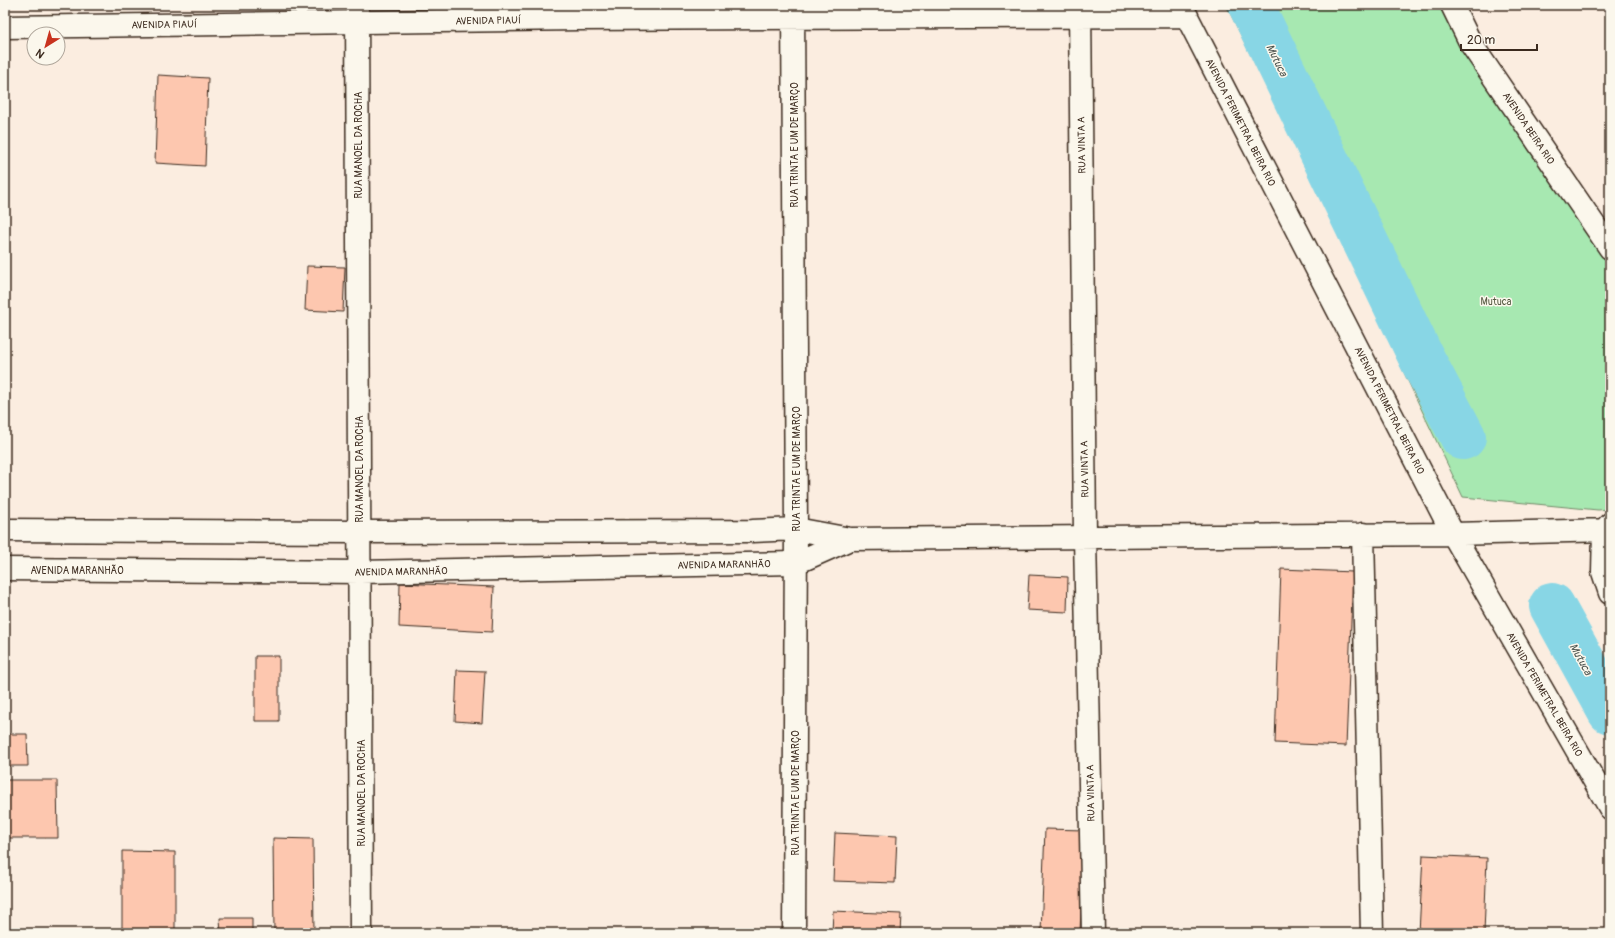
<svg xmlns="http://www.w3.org/2000/svg" width="1615" height="938" font-family="Pangolin,sans-serif">
  <rect width="100%" height="100%" fill="#fbede0"/>
  <filter id="ink" filterUnits="userSpaceOnUse"><feTurbulence type="fractalNoise" baseFrequency=".025" numOctaves="2"/><feDisplacementMap in="SourceGraphic" scale="8" xChannelSelector="R" yChannelSelector="G"/><feConvolveMatrix kernelMatrix="1 2 1 2 8 2 1 2 1" color-interpolation-filters="sRGB"/></filter>
  <g filter="url(#ink)">
    <path fill="#a7e8b1" stroke="#718968" d="M1226 5H1441L1474 69 1610 266V509L1598 510 1463 497 1322 200Z"/>
    <g fill="none" stroke-linecap="round" stroke-linejoin="round">
      <path stroke="#88d6e5" stroke-width="46" d="M1251 5 1421 357 1463 437
        M1552 606 1610 711"/>
    </g>
    <path fill="#fdc7af" stroke="#3b2a1e" d="M158 75 208 78 205 166 155 163Z
      M307 266 345 267 343 312 305 310Z
      M1281 569 1353 572 1346 746 1275 743Z
      M1029 575 1068 577 1067 612 1027 610Z
      M400 583 494 587 492 632 399 627Z
      M255 656H279V721H255Z
      M457 670 485 671 482 723 455 721Z
      M5 734H27L28 766H5Z
      M5 780H57L58 838H5Z
      M1045 829 1084 830 1080 933H1041Z
      M835 833 897 836 895 883 833 881Z
      M273 838 313 839 314 933H274Z
      M122 851 175 852V933H122Z
      M1423 855 1487 858 1484 933H1419Z
      M833 911 901 914 900 933H832Z
      M220 918H252V933H221Z"/>
    <g fill="none" stroke-linecap="round" stroke-linejoin="round">
      <defs>
        <path id="minor" d="M357 5 361 933
          M793 5 796 529 794 933
          M1080 5 1085 537 1093 933
          M1181 5 1453 534 1610 808
          M1452 5 1471 44 1610 248
          M5 27 579 19 1187 16
          M1610 524 1604 530 1603 572 1610 593
          M5 530 359 532 752 531 796 529 850 539 1453 534 1610 530
          M1363 534 1372 933
          M5 569 360 572 796 563 850 539"/>
      </defs>
      <use href="#minor" stroke="#3b2a1e" stroke-width="25"/>
      <use href="#minor" stroke="#fbf7ec" stroke-width="22"/>
    </g>
  </g>
  <g text-anchor="middle" stroke-width="3" stroke-linejoin="round" paint-order="stroke">
    <g font-size="10" fill="#3b2a1e" stroke="#fbf7ec">
      <text transform="translate(488 20) rotate(-1)" y="4">AVENIDA PIAUÍ</text>
      <text transform="translate(164 24) rotate(-1)" y="4">AVENIDA PIAUÍ</text>
      <text transform="translate(1241 122) rotate(63)" y="4">AVENIDA PERIMETRAL BEIRA RIO</text>
      <text transform="translate(1529 128) rotate(56)" y="4">AVENIDA BEIRA RIO</text>
      <text transform="translate(358 145) rotate(-90)" y="4">RUA MANOEL DA ROCHA</text>
      <text transform="translate(794 145) rotate(-90)" y="4">RUA TRINTA E UM DE MARÇO</text>
      <text transform="translate(1081 145) rotate(-91)" y="4">RUA VINTA A</text>
      <text transform="translate(1390 410) rotate(63)" y="4">AVENIDA PERIMETRAL BEIRA RIO</text>
      <text transform="translate(359 469) rotate(-90)" y="4">RUA MANOEL DA ROCHA</text>
      <text transform="translate(796 469) rotate(-90)" y="4">RUA TRINTA E UM DE MARÇO</text>
      <text transform="translate(1084 469) rotate(-91)" y="4">RUA VINTA A</text>
      <text transform="translate(724 564) rotate(-1)" y="4">AVENIDA MARANHÃO</text>
      <text x="77" y="574">AVENIDA MARANHÃO</text>
      <text transform="translate(401 571) rotate(-1)" y="4">AVENIDA MARANHÃO</text>
      <text transform="translate(1545 694) rotate(60)" y="4">AVENIDA PERIMETRAL BEIRA RIO</text>
      <text transform="translate(361 793) rotate(-90)" y="4">RUA MANOEL DA ROCHA</text>
      <text transform="translate(795 793) rotate(-90)" y="4">RUA TRINTA E UM DE MARÇO</text>
      <text transform="translate(1090 793) rotate(-91)" y="4">RUA VINTA A</text>
    </g>
    <g font-size="10" fill="#565a43" stroke="#fbf7ec">
      <text x="1496" y="305">Mutuca</text>
    </g>
    <g font-size="11" font-style="italic" fill="#4e5550" stroke="#fbf7ec">
      <text transform="translate(1277 60) rotate(64)" y="4">Mutuca</text>
      <text transform="translate(1581 659) rotate(61)" y="4">Mutuca</text>
    </g>
  </g>
  <rect width="1615" height="938" fill="none" stroke="#fbf7ec" stroke-width="20"/>
  <rect x="10" y="10" width="1595" height="918" fill="none" stroke="#3b2a1e" stroke-width="1.5" filter="url(#ink)"/>
  <g transform="translate(46 46) rotate(217)"><circle r="19" fill="#fbf7ec" stroke="#aea59a"/>
  <path d="M0-3L7 15L0 10L-7 15Z" fill="#c8321e"/>
  <text y="-6" font-size="11" font-weight="bold" text-anchor="middle" fill="#3b2a1e">N</text>
  </g>
  <path d="M1461 44v6h76v-6" fill="none" stroke="#3b2a1e" stroke-width="2"/>
  <text x="1467" y="44" font-size="12" fill="#3b2a1e" stroke="#fbf7ec" stroke-width="3" paint-order="stroke">20 m</text>
</svg>
